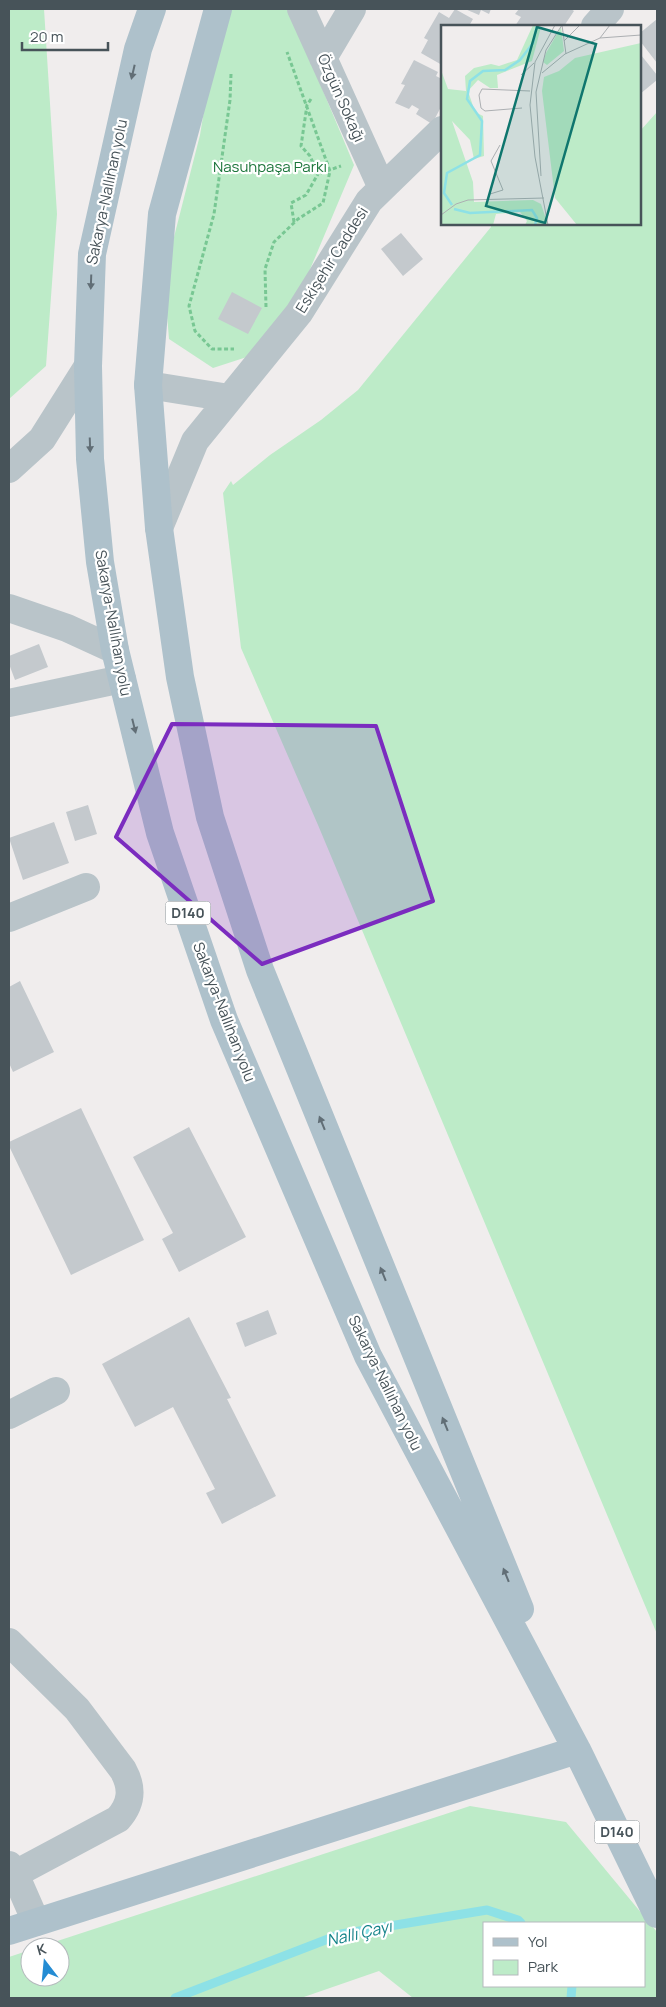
<svg xmlns="http://www.w3.org/2000/svg" width="666" height="2007" font-family="Manrope,sans-serif">
  <rect width="100%" height="100%" fill="#f0eded"/>
  <path fill="#bdebc8" fill-rule="evenodd" d="M9 9H44L57 214 46 366 9 399Z
    M222 9H289L354 165 303 286 253 355 213 368 169 339 165 290 174 237 200 135 217 30Z
    M657 112V1634L318 825 241 648 223 493 231 481 233 485 270 455 321 420 358 390 491 227V224H640V131Z
    M470 1806 566 1822 657 1932V1998H413L379 1971 301 1998H9V1957L30 1950V1977H60V1947H39ZM485 1923H645V1986H485Z"/>
  <g fill="none" stroke-linecap="round" stroke-linejoin="round">
    <path stroke="#8de1e6" stroke-width="9" d="M175 1998 341 1934 487 1910 518 1920 521 1923
      M571 1998 572 1986"/>
  </g>
  <path fill="#c4c9cd" d="M455 9 473 19 469 26H442V65L421 53 428 40 424 38 439 12 449 18Z
    M465 9H491L489 14 481 10 479 15Z
    M519 9H571L574 11 564 26H515L521 17 515 14Z
    M657 19V63L640 41V33Z
    M641 55 657 75V80L640 94V56Z
    M414 60 438 72 436 76 442 79V105L432 124 416 114 419 109 412 105 409 109 395 103 405 85 401 84Z
    M401 233 423 259 403 276 381 249Z
    M232 292 262 308 248 334 218 319Z
    M39 644 48 667 15 680 9 664V656Z
    M88 805 97 834 75 841 66 812Z
    M54 822 69 863 23 880 9 838Z
    M20 981 54 1052 13 1072 9 1063V987Z
    M81 1108 144 1240 71 1275 9 1146V1142Z
    M189 1127 246 1237 179 1272 162 1239 173 1233 133 1157Z
    M268 1310 277 1334 245 1347 236 1323Z
    M189 1317 231 1398 227 1399 276 1496 222 1524 206 1493 215 1489 173 1407 135 1427 102 1364Z"/>
  <g fill="none" stroke-linecap="round" stroke-linejoin="round">
    <path stroke="#78c793" stroke-width="3" stroke-dasharray="4 2.5" stroke-linecap="butt" d="M231 74 230 100 214 214 189 306 195 331 212 349H234
      M311 99 307 105 301 146 310 156 318 174 341 166
      M294 222 291 203 306 195 318 174
      M266 307 265 269 274 242 298 219 323 203 330 171 287 52"/>
    <path stroke="#b9c4c9" stroke-width="28" d="M301 9 382 188
      M595 26 610 9
      M323 58 352 9
      M148 385 229 398
      M9 469 42 439 88 366
      M159 528 195 441 299 313 369 201 442 130
      M9 608 67 628 115 650
      M9 703 122 679
      M9 918 86 887
      M9 1415 56 1391
      M9 1642 77 1709 123 1770C133 1788 132 1803 118 1819L15 1874
      M9 1865 15 1874 36 1922"/>
    <path stroke="#aec1cb" stroke-width="28" d="M152 9 138 49 92 254 88 366 90 459 100 562 115 650 160 833 224 1020 368 1356 577 1750 657 1914
      M218 9 162 214 148 385 159 528 180 677 210 817 260 970 520 1609
      M9 1931 577 1750"/>
  </g>
  <defs><path id="oneway-solid" d="M-6-.8H1V-3.2L6.5 0L1 3.2V.8H-6Z" transform="scale(1.25)"/></defs>
  <g fill="#616e76">
    <use href="#oneway-solid" transform="translate(133 72) rotate(103)"/>
    <use href="#oneway-solid" transform="translate(91 282) rotate(92)"/>
    <use href="#oneway-solid" transform="translate(90 445) rotate(88)"/>
    <use href="#oneway-solid" transform="translate(134 726) rotate(76)"/>
    <use href="#oneway-solid" transform="translate(322 1123) rotate(-112)"/>
    <use href="#oneway-solid" transform="translate(383 1274) rotate(-112)"/>
    <use href="#oneway-solid" transform="translate(445 1424) rotate(-112)"/>
    <use href="#oneway-solid" transform="translate(506 1575) rotate(-112)"/>
  </g>
  <path fill="#7b2cbf" fill-opacity="0.2" stroke="#7b2cbf" stroke-width="4" stroke-linejoin="round" d="M172 724 376 726 433 901 262 964 116 837Z"/>
  <g text-anchor="middle" stroke-width="4.5" stroke-linejoin="round" paint-order="stroke">
    <g fill="#fff" stroke="#7e878b" stroke-width="1">
      <rect x="165.5" y="901.5" width="45" height="23" rx="4"/>
      <rect x="594.5" y="1820.5" width="45" height="23" rx="4"/>
    </g>
    <g font-size="14" font-weight="bold" fill="#475359">
      <text x="188" y="918">D140</text>
      <text x="617" y="1837">D140</text>
    </g>
    <g font-size="15" fill="#475359" stroke="#fff">
      <text transform="translate(341 98) rotate(66)" y="5">Özgün Sokağı</text>
      <text transform="translate(107 192) rotate(-78)" y="5">Sakarya-Nallıhan yolu</text>
      <text transform="translate(332 260) rotate(-58)" y="5">Eskişehir Caddesi</text>
      <text transform="translate(113 623) rotate(80)" y="5">Sakarya-Nallıhan yolu</text>
      <text transform="translate(224 1012) rotate(69)" y="5">Sakarya-Nallıhan yolu</text>
      <text transform="translate(385 1383) rotate(64)" y="5">Sakarya-Nallıhan yolu</text>
    </g>
    <g font-size="15" fill="#1c753b" stroke="#fff">
      <text x="270" y="172">Nasuhpaşa Parkı</text>
    </g>
    <g font-size="16" font-style="italic" fill="#148389" stroke="#fff">
      <text transform="translate(359 1933) rotate(-13)" y="6">Nallı Çayı</text>
    </g>
  </g>
  <g transform="translate(441 25)">
    <rect width="200" height="200" fill="#f0eded"/>
    <path d="M92 0 100 2 91 36 56 50 57 63H49L37 55 27 66 34 87 42 91 43 131 33 134 29 115 11 96 32 157 33 177 92 175 100 179 107 200H84L86 196 79 187 55 189 52 200H0V45L7 64 25 66 24 51 33 43 50 39 58 41 76 35ZM120 2 123 26 106 40 102 37 105 28ZM200 18V200H136L114 173 101 66 103 52 118 46 134 33Z" fill="#bdebc8"/>
    <path fill="none" stroke="#8de1e6" stroke-width="2.5" d="M11 180 3 168 6 148 39 130 41 96 26 74 29 56 42 46 64 45 79 35 92 18 96 0M13 184 29 188 91 185 96 193 94 200"/>
    <path fill="none" stroke="#acafb2" stroke-width="1" d="M121 0 125 29M159 13 200 10M123 16 139 0M101 48 124 29 159 13 169 0M80 50 93 38M81 83 44 86 40 83 38 70 41 64 89 66M100 151 95 67 105 25 121 0M49 169 62 165 50 136 59 120M0 190 15 179 27 175 103 173M107 200 94 132 89 80 94 37 114 0"/>
    <path fill="#0f766e" fill-opacity="0.15" stroke="#0f766e" stroke-width="2.5" d="M96 2 155 19 104 198 45 181Z"/>
    <rect width="200" height="200" fill="none" stroke="#475359" stroke-width="2.5"/>
  </g>
  <rect width="666" height="2007" fill="none" stroke="#475359" stroke-width="20"/>
  <rect x="483" y="1922" width="162" height="65" fill="#ffffff" stroke="#b5babd"/>
  <rect x="493" y="1938" width="25" height="8" fill="#aec1cb" stroke="#b5babd"/>
  <text x="528" y="1947" font-size="15" fill="#475359">Yol</text>
  <rect x="493" y="1960" width="25" height="15" fill="#bdebc8" stroke="#b5babd"/>
  <text x="528" y="1972" font-size="15" fill="#475359">Park</text>
  <g transform="translate(45 1962) rotate(344)"><circle r="24" fill="#ffffff" stroke="#b5babd"/>
  <path d="M0-4L9 19L0 12L-9 19Z" fill="#248cd3"/>
  <text y="-8" font-size="14" font-weight="bold" text-anchor="middle" fill="#475359">K</text>
  </g>
  <path d="M22 42v8h86v-8" fill="none" stroke="#475359" stroke-width="2.5"/>
  <text x="30" y="42" font-size="15" fill="#475359" stroke="#ffffff" stroke-width="4" paint-order="stroke">20 m</text>
</svg>
